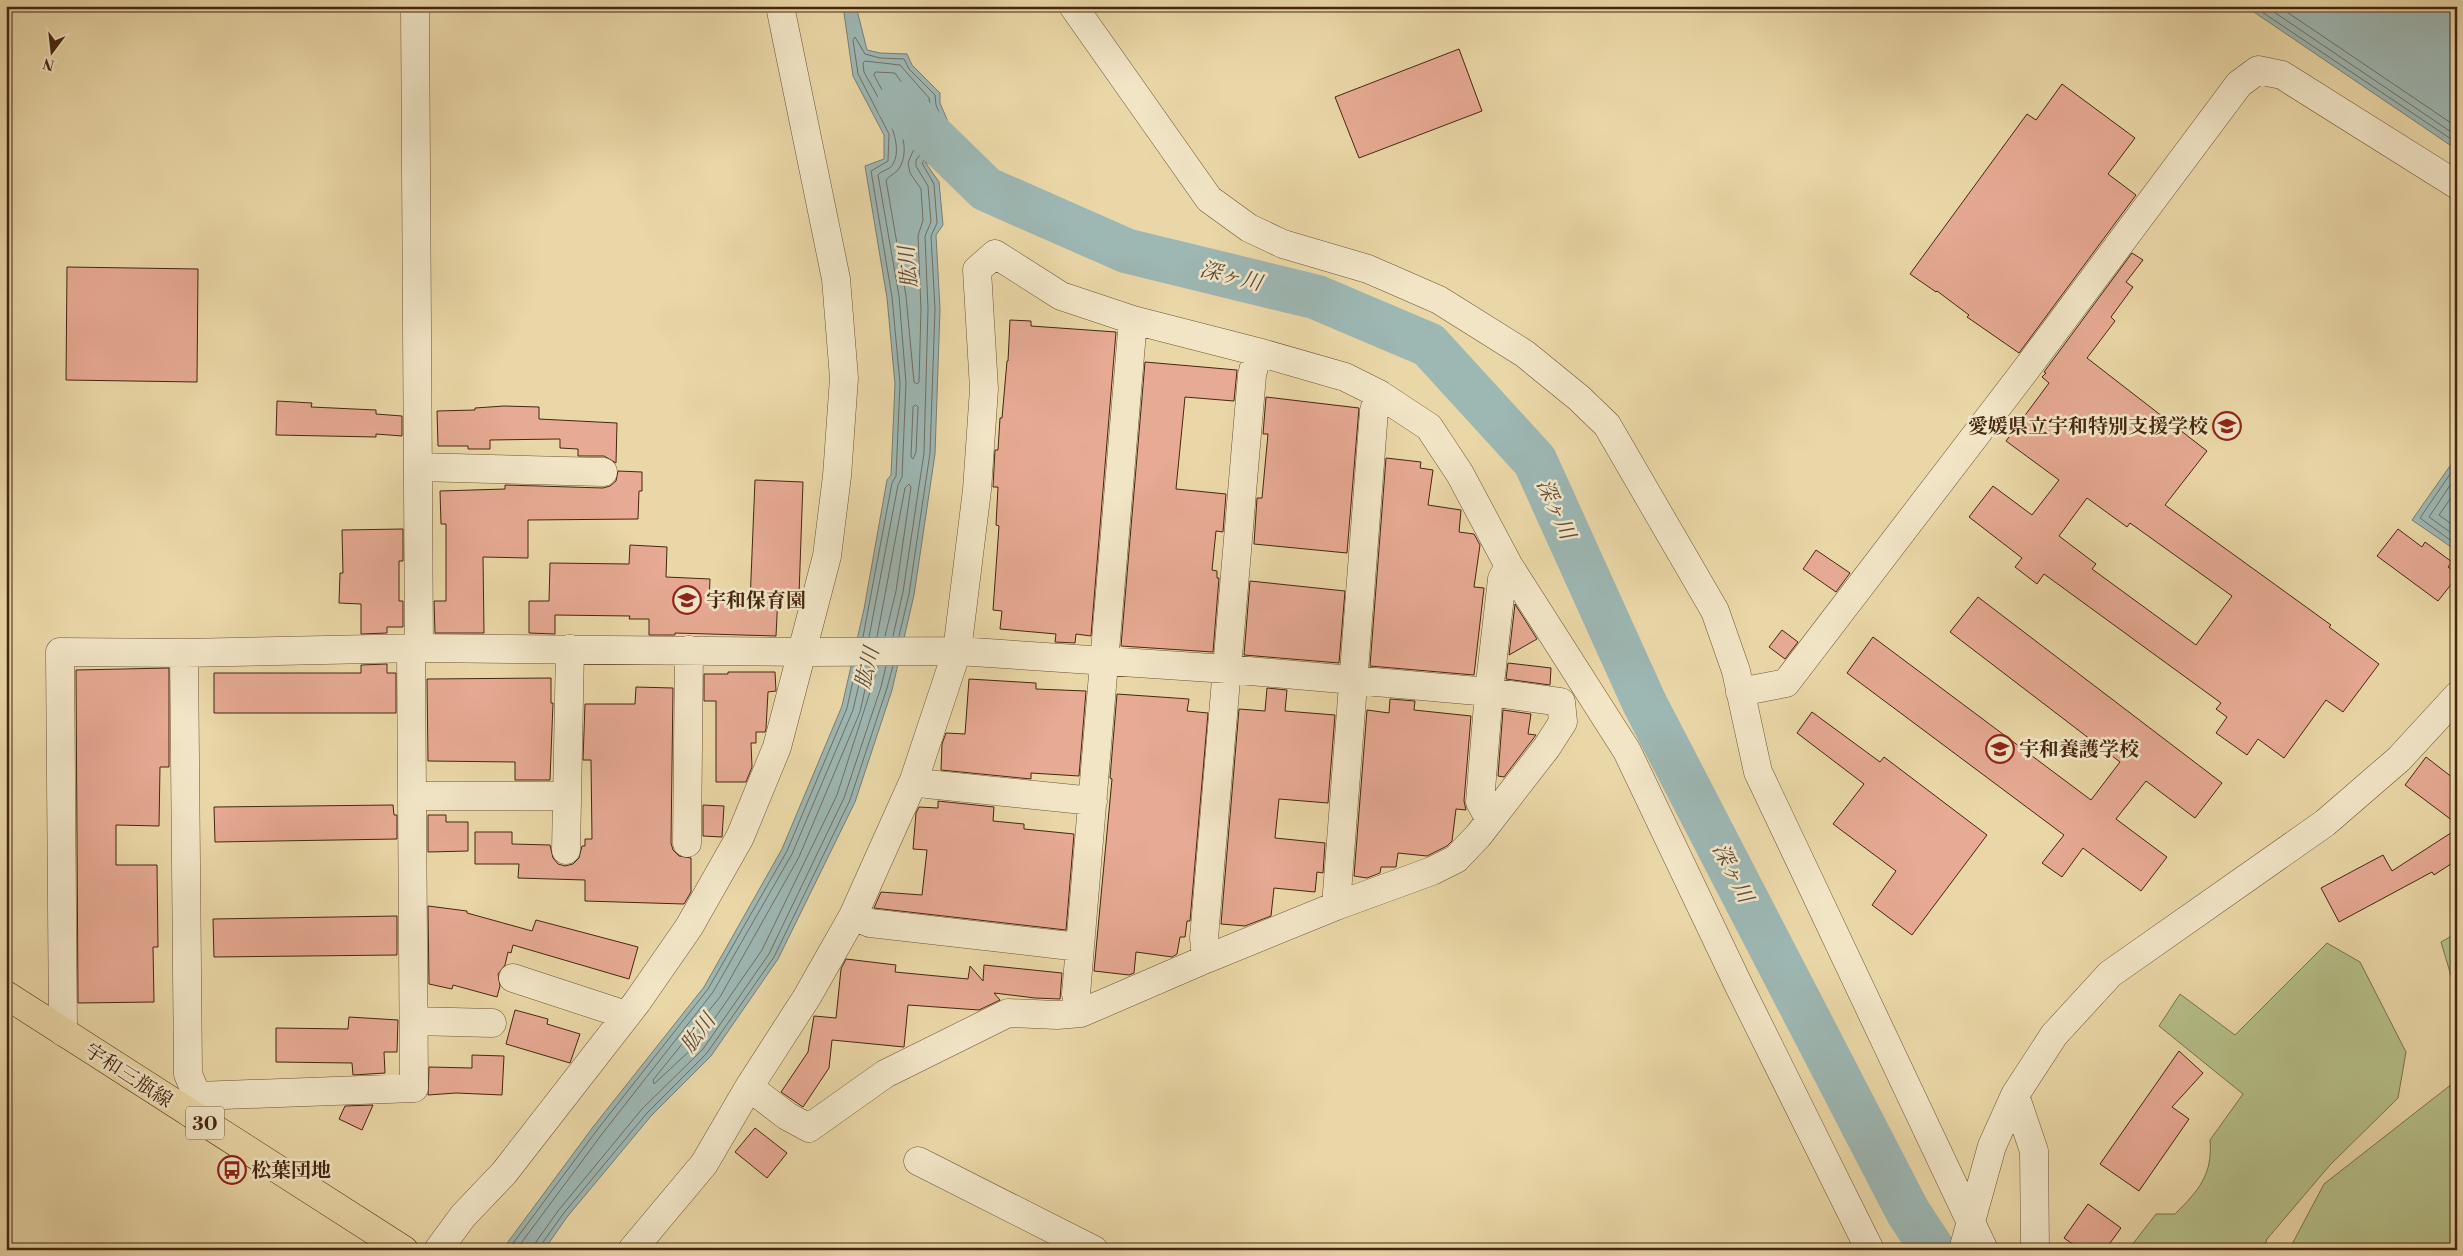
<svg xmlns="http://www.w3.org/2000/svg" width="2463" height="1256" font-family="'Libre Bodoni','Noto Serif JP',serif">
  <rect width="100%" height="100%" fill="#ead7a7"/>
  <filter id="stains"><feTurbulence type="fractalNoise" baseFrequency=".004" numOctaves="4"/><feColorMatrix values="0 0 0 0 .2 0 0 0 0 .09 0 0 0 0 .02 0 0 0 .5 -.17"/></filter>
  <radialGradient id="worn" r=".72"><stop offset=".6" stop-color="#630" stop-opacity="0"/><stop offset="1" stop-color="#630" stop-opacity=".3"/></radialGradient>
  <path fill="#b5bf89" stroke="#7d724c" d="M2457 933V996L2441 942Z
    M2327 943 2360 962 2406 1052 2398 1098 2330 1165 2267 1239 2263 1250H2128L2156 1214H2175C2198 1191 2213 1175 2210 1140L2243 1094 2159 1026 2180 994 2235 1035Z
    M2457 1080V1250H2289L2324 1184Z"/>
  <path fill="#9db7b3" stroke="#7a7d72" d="M843 6H856L867 50 880 53 907 54 912 65 940 93V103L949 124 938 168 925 162 939 182 943 225 936 235 940 309 935 454 914 595 892 690 855 802 778 959 711 1056 651 1116 567 1217 544 1250H502L593 1127 704 987 782 849 842 706 864 609 887 480 891 475 895 384 887 298 865 166 884 159V135L853 76Z
    M2245 6H2457V148L2450 145Z
    M2457 456V551L2412 520Z"/>
  <g fill="none" stroke-linecap="round" stroke-linejoin="round">
    <path stroke="#716e62" stroke-width="1" d="M2253 6 2457 143
      M2265 6 2457 136
      M2278 6 2457 127
      M876 72 895 73C912 100 936 104 926 143L913 151 908 163 910 173 921 189 923 220 918 236 921 309 919 382 917 384 914 382 906 296 886 180C890 175 897 173 900 167 915 140 886 99 874 75Z
      M916 405 918 407 916 452 913 459 911 457 913 407Z
      M2457 464 2420 518 2457 545
      M2457 475 2429 517 2457 537
      M2457 489 2439 515 2457 528
      M863 637 892 483 896 476 900 383 892 297 871 171 888 161 889 134 858 74 853 40 855 37 865 54 880 58 904 59 909 69 935 95 936 105 944 124 936 159 926 158 922 163 934 184 937 223 931 236 935 309 930 453 909 594 899 636
      M869 637 898 485 902 477 906 383 899 296 878 175C882 170 890 170 893 164 907 141 875 93 864 72L863 63 865 61 900 65 929 98 930 106 938 125 932 151 921 154 916 160V166L928 186 931 222 925 236 928 309 924 453 903 592 893 636
      M877 637 905 488 909 484 911 487 896 591 885 636
      M870 667 860 712 799 857 720 997 653 1080 654 1084 697 1044 762 950 837 795 878 667
      M508 1250 597 1130 708 989 787 851 847 708 856 667
      M516 1250 602 1134 713 992 792 854 853 710 863 667
      M534 1250 536 1242 558 1211 642 1109 703 1049 769 954 844 798 881 687 886 666
      M540 1250 541 1245 563 1214 647 1113 707 1053 774 957 850 800 887 688 893 666"/>
    <path stroke="#9db7b3" stroke-width="45" d="M899 104 986 189 1127 251 1316 297 1429 345 1535 461 1644 702 1908 1212 1933 1250"/>
  </g>
  <path fill="#e7aa94" stroke="#452610" fill-rule="evenodd" d="M1459 49 1482 111 1359 158 1335 97Z
    M2062 84 2135 138 2108 174 2136 195 2019 353 1967 317 1969 315 1937 291 1936 292 1910 274 2027 114 2036 120Z
    M2132 253 2143 260 2126 282 2133 287 2111 317 2115 321 2087 358 2207 451 2165 505 2331 625 2329 627 2379 664 2343 712 2326 700 2284 758 2258 739 2247 755 2216 733 2227 717 2216 709 2221 703 2044 574 2037 584 2015 567 2022 558 1969 517 1993 486 2032 515 2059 480 2006 441 2049 383 2042 377 2046 373 2044 372ZM2087 498 2127 527 2130 523 2232 596 2196 645 2092 569 2096 564 2059 536Z
    M67 267 198 269 197 382 66 380Z
    M1010 320 1031 321V326L1116 332 1091 636 1076 634 1075 643 1055 642 1056 634 1000 629 1002 611 993 610 999 526 996 525 998 487H993L995 450H998L1000 418H1002L1007 361H1008Z
    M1145 362 1237 370 1234 401 1185 397 1176 489 1226 494 1223 532 1216 531 1212 570 1217 571V578H1219L1213 652 1121 646Z
    M1266 397 1359 408 1347 553 1254 544 1257 498H1262L1268 434H1263Z
    M277 401 312 403 311 407 376 410V414L402 416V436L376 434V437L276 435Z
    M504 406 539 407V419L617 423 616 463 604 456H578V449L560 448V439L490 440V449H468V446H438L437 411 475 410V408Z
    M1386 458 1421 462 1420 468 1433 470 1428 505 1461 510 1459 532 1474 534 1480 545 1474 587 1484 588 1474 675 1370 666Z
    M618 471 642 472V491H639L638 519 528 520V558L483 557 484 633H435L434 601H446V524H441L440 491 505 489V485L603 488 610 486 616 481Z
    M755 480 803 482 799 595H778L776 636 675 633V635H649V619H629L630 616 555 615V634L529 633V601H549L550 563 629 564 630 545 667 547 666 577 710 579 709 601 750 603Z
    M403 529V561H399V601H403V627H387V633L361 634V604L339 603 340 573H343L342 530Z
    M2398 529 2422 547 2425 542 2452 562 2448 567 2457 573V577L2438 601 2377 556Z
    M1816 550 1850 573 1836 592 1803 569Z
    M1250 581 1345 591 1339 663 1244 655Z
    M1978 597 2222 783 2195 818 2146 781 2116 819 2167 857 2141 891 2083 848 2062 877 2042 863 2064 835 1847 673 1873 637 2091 800 2120 762 1950 632Z
    M1515 604 1537 639 1509 655Z
    M1782 630 1798 642 1785 659 1769 647Z
    M1508 663 1551 668 1550 685 1506 679Z
    M387 664V673H396V713H214V673H361V665Z
    M169 668V767H160L159 826 116 825V865H157L158 947H153L154 1002 78 1003 76 670Z
    M728 672H775L776 691 768 692 766 729 765 732H756V743H751L752 767 746 782H716V701H704V674H728Z
    M551 678V703H553L550 780H515V762L428 761 427 679Z
    M969 679 1036 683V689L1086 691 1079 776 1031 773V779L941 770 942 744 946 733 965 734Z
    M636 687 673 688 671 843 673 850 679 856 691 858V892L684 904 585 901V880L518 878 519 864H475V832H512V844L550 845 553 858 558 864 565 866 573 864 579 858 582 846H585V839H592L591 760H583L585 704H635Z
    M1267 688 1287 690 1285 711 1335 715 1328 803 1279 799 1275 838 1325 843 1323 873 1317 872 1315 892 1274 888 1271 916 1245 926 1221 924 1239 709 1265 711Z
    M1117 694 1189 699 1187 711 1208 713 1190 921H1187L1185 937H1180L1177 954 1172 957 1136 952 1134 973 1129 975 1094 971 1112 779 1110 778Z
    M1390 699 1415 701 1414 710 1471 716 1464 801 1466 810 1456 809 1452 841 1447 846 1427 856 1398 853 1396 867H1381L1380 873 1367 878 1354 876 1367 710 1389 713Z
    M1503 710 1531 714 1528 734 1536 735 1504 777 1498 776Z
    M1812 712 1880 762 1884 757 1987 835 1912 935 1872 905 1896 871 1833 824 1864 784 1797 733Z
    M2426 757 2457 781V824L2405 785Z
    M938 801 994 807 993 821 1024 824V829L1074 834 1066 930 874 908 881 892 922 895 927 850 913 849 916 813 919 807 938 808Z
    M393 805 394 815H397V839L215 842 214 807Z
    M703 805 724 806 722 837 703 836Z
    M428 815H446V822H468V851L428 852Z
    M2457 829V860L2434 875 2432 872 2339 922 2321 888 2383 855 2392 871Z
    M428 906 467 911V913L532 931 536 920 638 947 629 979 513 945 511 953 508 952 505 965 498 974 500 986 497 997 453 985 452 989 429 984Z
    M397 916V955L214 957 213 919Z
    M846 959 896 965 895 972 968 979 970 966 983 981 984 965 1062 973 1060 999 1035 998 994 993 1000 1000 979 1010 908 1005 904 1047 832 1040 829 1068 803 1107 781 1092 808 1052 814 1016 836 1018 841 969Z
    M515 1010 548 1019 547 1024 580 1034 570 1063 506 1044Z
    M349 1017 398 1020 397 1052H384L385 1073 353 1075 352 1063 276 1062V1028L348 1029Z
    M2179 1051 2203 1073 2172 1107 2189 1119 2139 1191 2100 1164Z
    M472 1055 504 1056 502 1095 456 1093 428 1095 429 1067 472 1068Z
    M373 1105 362 1130 339 1119 345 1106Z
    M755 1128 787 1153 767 1178 735 1152Z
    M2088 1204 2121 1228 2105 1250H2081L2064 1238Z"/>
  <g fill="none" stroke-linecap="round" stroke-linejoin="round">
    <defs>
      <path id="minor" d="M415 6 419 648
        M1073 6 1209 199 1249 228 1283 244 1368 269 1439 300 1525 354 1579 398 1607 425 1715 611 1736 671 1758 772 1984 1250
        M418 467 603 472
        M184 653 188 1074 197 1096 190 1113
        M1740 692 1786 683 2024 372 2239 84 2258 70 2282 75 2457 185
        M914 780 927 784 1093 801
        M412 796H567
        M1490 820 1480 802 1489 692 1502 579 1509 566
        M687 843 689 650
        M566 850 570 649
        M1336 906 1374 411 1379 394
        M853 916 870 923 1079 947
        M513 978 626 1015
        M1081 1013 1076 994 1133 320
        M414 1021 492 1023
        M63 1032 60 652 184 653 419 648 813 652 957 651 1227 669 1489 692 1561 702 1563 722 1547 747 1478 836 1456 859 1432 871 1336 906 1206 959
        M749 1087 787 1116 809 1128 885 1074 1008 1013 1057 1015 1081 1013 1206 959 1204 938 1252 375 1258 352
        M2015 1095 2034 1151 2035 1250
        M197 1096 414 1088 411 648
        M918 1161 1094 1250
        M438 1250 463 1216 504 1173 637 1002 689 927 740 837 777 747 827 556 837 476 844 378 836 279 780 6
        M632 1250 704 1164 749 1087 807 997 853 916 914 780 957 651 977 490 984 389 977 270 995 254 1061 296 1133 320 1258 352 1345 377 1379 394 1429 427 1460 474 1509 566 1627 751 1740 988 1870 1250
        M1963 1250 1992 1146 2015 1095 2054 1035 2110 974 2325 823 2399 759 2457 696"/>
      <path id="major" d="M6 995 404 1250"/>
    </defs>
    <use href="#minor" stroke="#6e5236" stroke-width="29"/>
    <use href="#major" stroke="#452610" stroke-width="29"/>
    <use href="#minor" stroke="#f1e5c6" stroke-width="28"/>
    <use href="#major" stroke="#ead7a7" stroke-width="28"/>
  </g>
  <defs>
    <symbol id="school-ring" viewBox="-11 -11 22 22"><circle r="9.5" fill="#f1e5c6" stroke="#8f2418" stroke-width="1.5"/><path d="M0-5L7-2L0 1L-7-2ZM-4 1L0 2.5L4 1V4Q0 6-4 4Z" fill="#8f2418"/></symbol>
    <symbol id="bus-ring" viewBox="-11 -11 22 22"><circle r="9.5" fill="#f1e5c6" stroke="#8f2418" stroke-width="1.5"/><path d="M-5-6H5V4H4V6H2V4H-2V6H-4V4H-5ZM-3.5-4V0h7V-4ZM-3.5 1.2v1.5H-2V1.2ZM2 1.2v1.5H3.5V1.2Z" fill="#8f2418"/></symbol>
  </defs>
  <g fill-rule="evenodd">
    <use href="#school-ring" x="2211" y="410" width="32" height="32"/>
    <use href="#school-ring" x="671" y="584" width="32" height="32"/>
    <use href="#school-ring" x="1984" y="733" width="32" height="32"/>
    <use href="#bus-ring" x="216" y="1154" width="32" height="32"/>
  </g>
  <g text-anchor="middle" stroke-width="5" stroke-linejoin="round" paint-order="stroke">
    <rect fill="#f1e5c6" stroke="#795f47" stroke-width="1" x="186" y="1106.5" width="38" height="33" rx="4"/>
    <g font-size="19" font-weight="bold" fill="#452610">
      <text x="205" y="1130">30</text>
    </g>
    <g font-size="20" font-weight="bold" fill="#452610" stroke="#f1e5c6" text-anchor="start">
      <text x="2208" y="433" text-anchor="end">愛媛県立宇和特別支援学校</text>
      <text x="706" y="607">宇和保育園</text>
      <text x="2019" y="756">宇和養護学校</text>
      <text x="251" y="1177">松葉団地</text>
    </g>
    <g font-size="20" fill="#452610" stroke="#f1e5c6">
      <text transform="translate(129 1075) rotate(33)" y="7">宇和三瓶線</text>
    </g>
    <g font-size="21" font-style="italic" fill="#5b4a39" stroke="#f1e5c6">
      <text transform="translate(908 267) rotate(-95)" y="7">肱川</text>
      <text transform="translate(1231 276) rotate(14)" y="7">深ヶ川</text>
      <text transform="translate(1556 509) rotate(66)" y="7">深ヶ川</text>
      <text transform="translate(867 668) rotate(-76)" y="7">肱川</text>
      <text transform="translate(1733 873) rotate(63)" y="7">深ヶ川</text>
      <text transform="translate(698 1033) rotate(-53)" y="7">肱川</text>
    </g>
  </g>
  <rect width="2463" height="1256" fill="none" stroke="#ead7a7" stroke-width="25"/>
  <rect x="8" y="8" width="2448" height="1241" fill="none" stroke="#452610" stroke-width="2.5"/>
  <rect x="12" y="12" width="2438" height="1231" fill="none" stroke="#452610"/>
  <g transform="translate(52 52) rotate(195)" stroke="#f1e5c6" stroke-width="4" paint-order="stroke">
  <path d="M0-4L9 19L0 12L-9 19Z" fill="#452610"/>
  <text y="-8" font-size="14" font-weight="bold" text-anchor="middle" fill="#452610">N</text>
  </g>
  <rect width="100%" height="100%" filter="url(#stains)"/>
  <rect width="100%" height="100%" fill="url(#worn)"/>
</svg>
